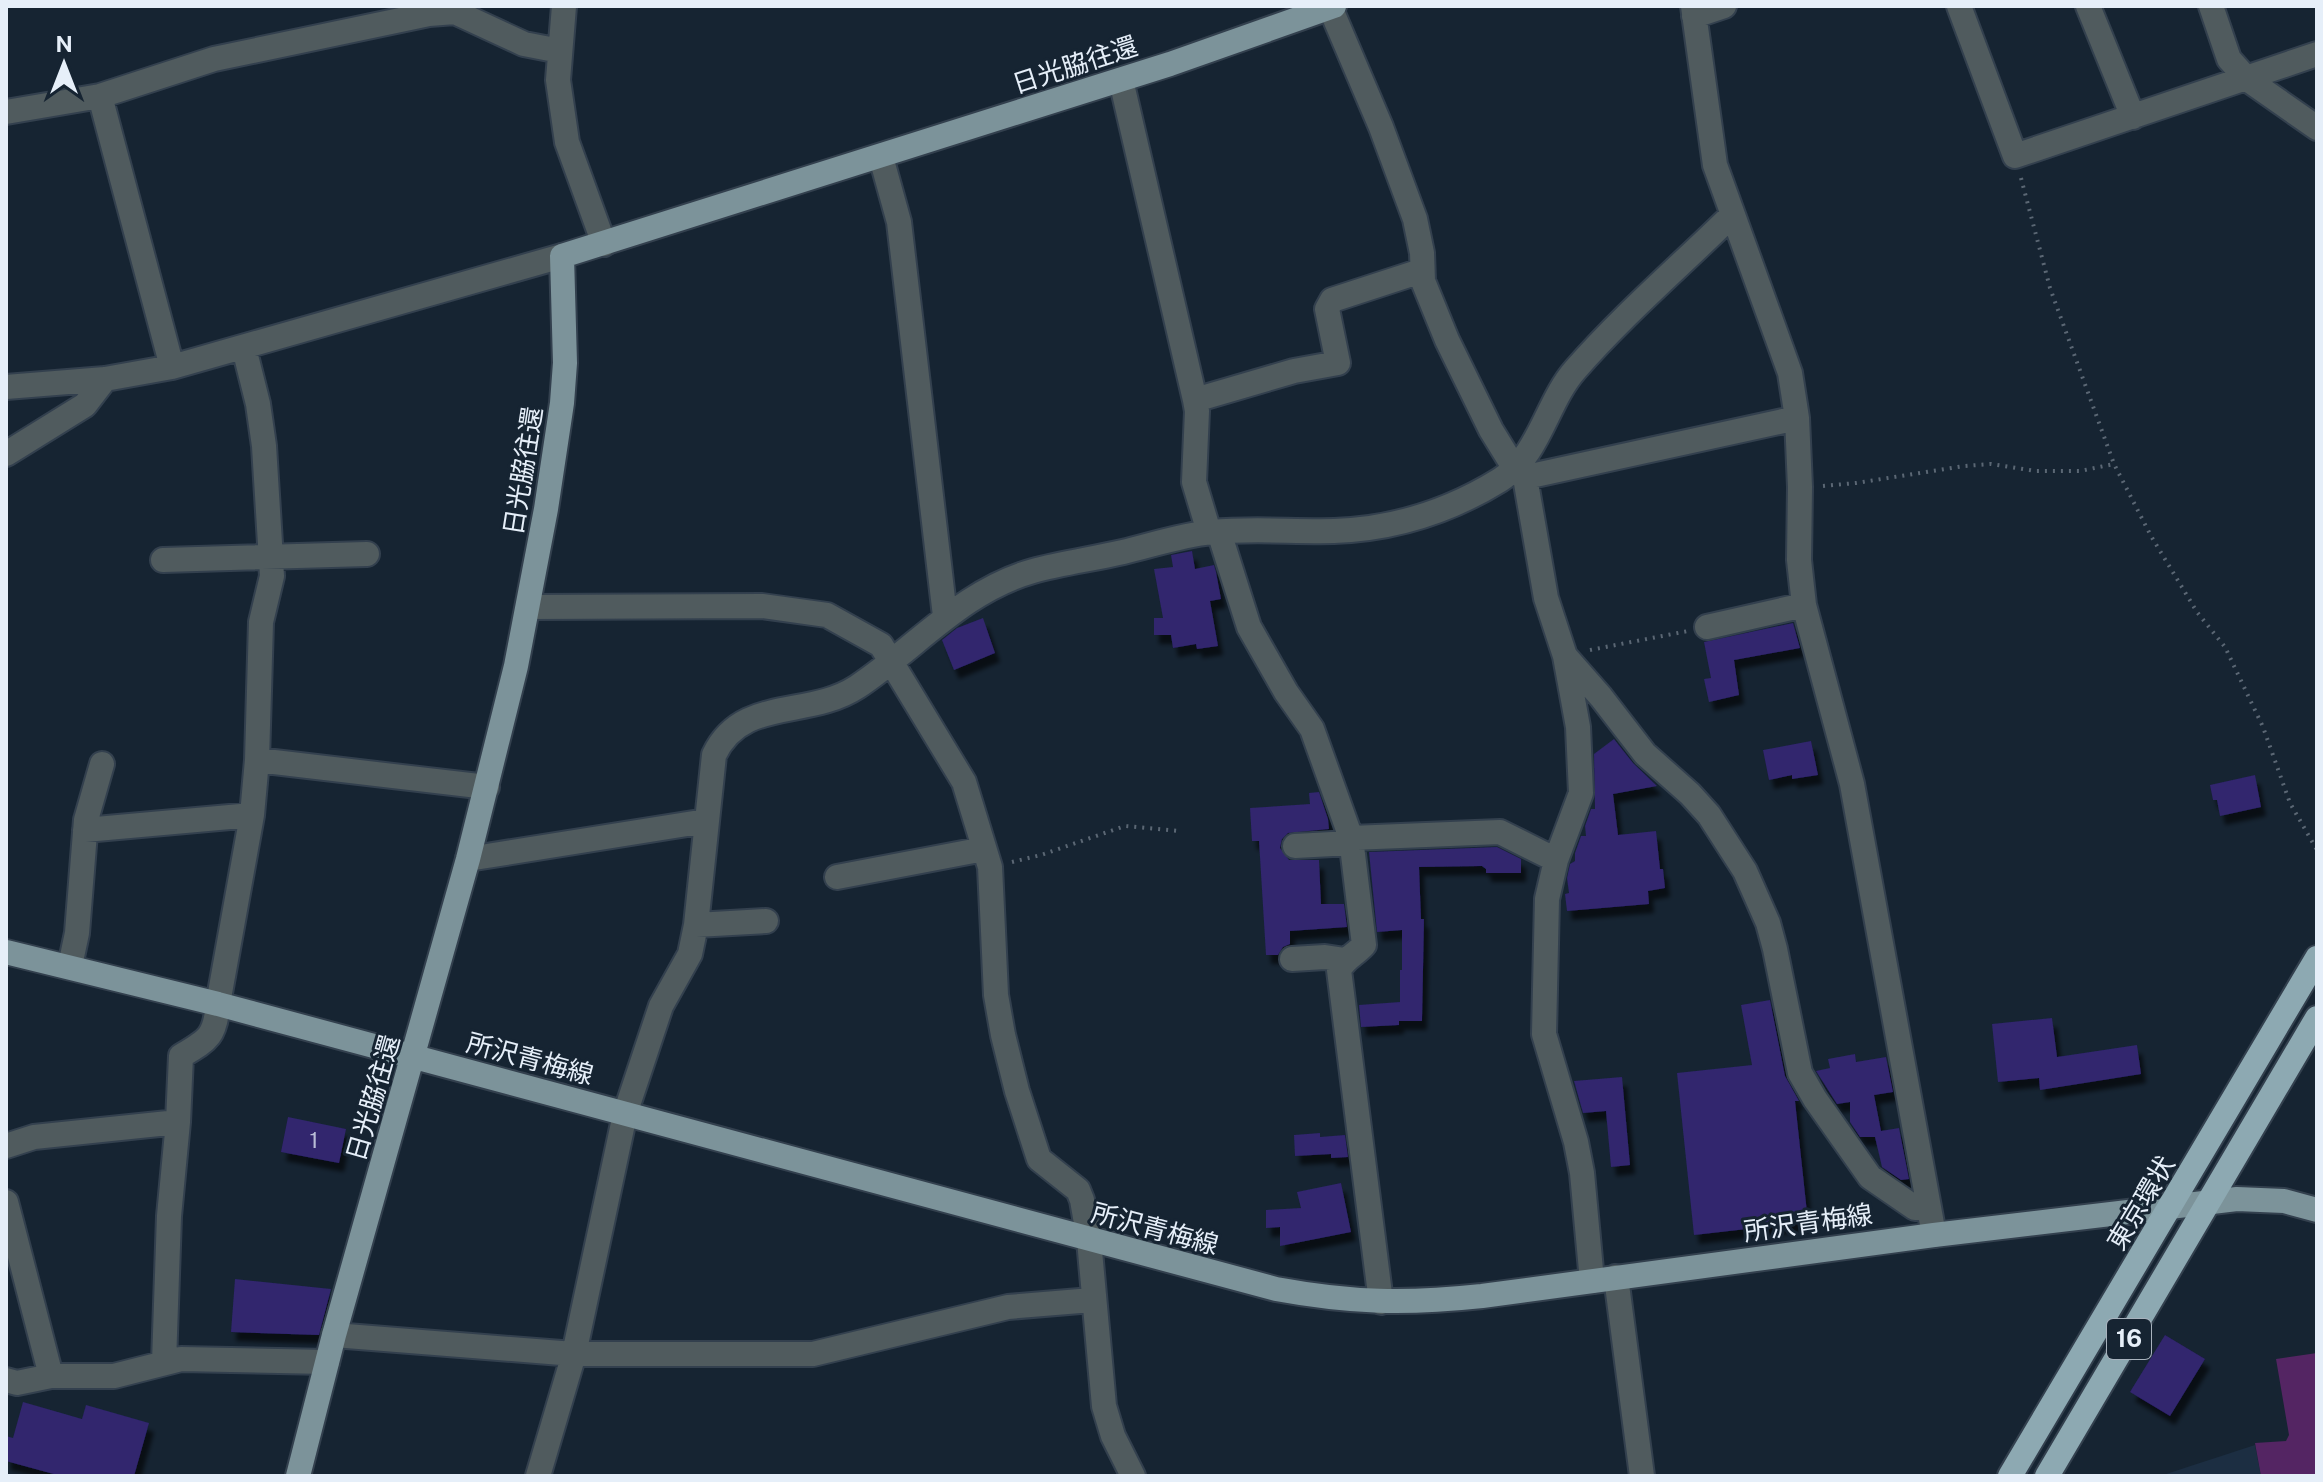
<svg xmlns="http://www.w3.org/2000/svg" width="2323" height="1482" font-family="'Public Sans','Noto Sans JP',sans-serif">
  <defs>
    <filter id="shadow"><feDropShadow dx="5" dy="9" stdDeviation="2" flood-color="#0009"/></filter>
  </defs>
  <rect width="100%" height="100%" fill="#162432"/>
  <path fill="#1c2e42" d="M2255 1445 2261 1476H2160Z"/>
  <path fill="#542563" d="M2317 1353V1476H2261L2255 1443 2286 1441 2289 1435 2276 1359Z"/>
  <path fill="#30256e" filter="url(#shadow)" d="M1192 551 1195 569 1214 565 1216 572 1221 599 1210 601 1218 646 1197 649 1196 644 1173 648 1171 635H1154V618H1163L1154 569 1173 567 1171 555Z
    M983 618 995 653 954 670 942 640 957 628Z
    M1793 623 1800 648 1734 660 1739 695 1709 702 1704 679 1711 678 1704 642Z
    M1614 739 1633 763 1657 786 1613 794 1618 835 1656 831 1660 869H1663L1665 888 1648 891 1649 904 1567 911 1565 894 1569 893 1567 878 1570 864 1575 861V853L1581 836H1586L1585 826 1591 809H1595L1594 754Z
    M1811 741 1818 775 1792 779V775L1769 780 1763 750Z
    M2255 775 2261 807 2220 816 2217 800H2213L2210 785Z
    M1319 792 1328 819 1329 829 1288 833 1282 839 1280 848 1289 860H1319L1321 904H1344L1347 927 1290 931V944L1283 947 1278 955H1266L1259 841H1252L1250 808 1310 804 1309 793Z
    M1497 847 1521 859V873H1486V869L1482 866 1419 867 1421 919H1424L1422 1021H1399V1025L1361 1027 1359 1005 1400 1002V970H1402V930L1377 932 1369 852Z
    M1770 1000 1785 1076 1799 1101H1795L1808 1222 1694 1235 1677 1073 1752 1065 1741 1005Z
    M2052 1018 2057 1057 2137 1045 2141 1074 2040 1090 2039 1078 1998 1082 1992 1024Z
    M1855 1054 1856 1062 1886 1057 1893 1092 1874 1095 1881 1131 1899 1128 1909 1179 1901 1180 1882 1167 1875 1137H1860L1850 1122V1102L1837 1104 1816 1071 1830 1068 1828 1059Z
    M1622 1077 1630 1165 1611 1167 1606 1111 1583 1113 1574 1081Z
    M288 1117 346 1129 339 1163 281 1152Z
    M1320 1133V1137L1345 1135 1348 1157 1331 1158V1154L1295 1156 1294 1135Z
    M1341 1183 1351 1232 1280 1246V1227L1266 1228V1210L1301 1208 1297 1192Z
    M235 1279 331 1289 319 1335 231 1332Z
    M2165 1335 2205 1359 2170 1416 2130 1392Z
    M23 1402 82 1419 86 1405 149 1423 134 1476H61L6 1461V1436L13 1438Z"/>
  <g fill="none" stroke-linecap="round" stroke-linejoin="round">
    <defs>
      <path id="minor" d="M564 6 558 80 567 142 604 244
        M1693 6 1715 165 1790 373 1797 418 1800 487 1799 560 1804 605 1852 784 1934 1235
        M1959 6 2015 156 2317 54
        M2088 6 2133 117
        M2211 6 2229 59 2247 79 2317 128
        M1330 7 1381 127 1415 219 1422 253 1423 281 1447 340 1491 430 1515 469
        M1694 16 1724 6
        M1121 80 1195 400 1294 371 1338 363 1327 309 1332 300 1421 271
        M100 96 172 367
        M6 112 100 96 214 59 429 14 455 12 524 44 560 51
        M881 157 899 222 945 616
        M6 387 105 379 172 367 562 256
        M1195 400 1197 411 1194 482 1209 532
        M6 454 85 405 105 379
        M1522 460 1546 598 1565 656 1578 727 1581 793 1556 860 1547 899 1544 1034 1576 1142 1582 1173 1592 1281
        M1526 477 1797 418
        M1219 532 1249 627 1286 692 1312 729 1351 838 1364 945C1355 955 1345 958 1339 970L1381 1302
        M163 560 367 554
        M529 607 762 606 827 615 881 645 964 782 990 867 996 995 1003 1035 1017 1091 1039 1159 1078 1190 1082 1200 1089 1240 1104 1406 1113 1436 1133 1476
        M1707 627 1804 605
        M1565 656 1601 697 1645 754 1690 794 1709 815 1745 871 1768 923 1775 949 1800 1073 1815 1099 1870 1177 1915 1208 1929 1207
        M257 760 487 787
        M85 830 252 815
        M1351 838 1500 832 1556 860
        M1295 846 1351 843
        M468 859 706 821
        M837 877 984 849
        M696 925 766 921
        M1292 959 1325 957 1345 960
        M70 966 77 933 86 820 102 764
        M6 1146 34 1137 178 1122 181 1056C208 1040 215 1037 218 1004L252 815 257 760 261 622 272 576 264 446 258 404 244 348
        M6 1202 51 1376
        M1616 1277 1642 1476
        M334 1335 574 1354H813L1008 1307 1092 1300
        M164 1363 169 1216 178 1122
        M6 1380 17 1383 51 1376H114L181 1359 327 1362
        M538 1476 574 1354 625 1114 661 1006 690 954 696 925 714 755C742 696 808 719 857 687 916 648 962 591 1033 571 1062 563 1093 559 1123 552 1152 545 1182 535 1212 532 1252 528 1293 532 1334 531 1393 529 1450 511 1500 480 1540 455 1546 403 1575 370 1623 315 1679 267 1731 216"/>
      <path id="major" d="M6 952 218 1004 1276 1289C1352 1303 1406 1304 1482 1296L1934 1235 2237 1199 2284 1201 2317 1210
        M298 1476 334 1335 468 859 516 666 546 509 562 403 565 363 562 256 1170 64 1334 6"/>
      <path id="highway" d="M2010 1476 2317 958
        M2047 1476 2317 1018"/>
    </defs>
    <use href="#minor" stroke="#33404e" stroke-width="28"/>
    <use href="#major" stroke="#33404e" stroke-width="28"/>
    <use href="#highway" stroke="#33404e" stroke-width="28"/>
    <path stroke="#5b6774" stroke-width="4" stroke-dasharray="2 6" stroke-linecap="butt" d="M2021 178 2050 288 2114 464 2151 536 2197 612 2225 647 2263 727 2290 803 2317 850
      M1823 486 1856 483 1964 466 1991 464 2036 471H2080L2114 464
      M1590 650 1688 631
      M1012 862 1041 855 1125 826 1179 831"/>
    <use href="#minor" stroke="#505b5e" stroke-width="24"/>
    <use href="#major" stroke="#7c939a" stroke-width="24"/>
    <use href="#highway" stroke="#8da9b2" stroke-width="24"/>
  </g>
  <g text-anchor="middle" stroke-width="6" stroke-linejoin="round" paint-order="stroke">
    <g font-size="22" fill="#b8bcd6">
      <text x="314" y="1148">1</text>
    </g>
    <rect fill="#162432" stroke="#a8b2bd" stroke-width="2" x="2107" y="1319" width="44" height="40" rx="6"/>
    <g font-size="24" font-weight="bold" fill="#e6eff9">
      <text x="2129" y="1347">16</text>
    </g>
    <g font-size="26" fill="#e6eff9" stroke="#162432">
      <text transform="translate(1075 65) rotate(-18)" y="9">日光脇往還</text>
      <text transform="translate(523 471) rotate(-81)" y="9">日光脇往還</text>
      <text transform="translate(530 1059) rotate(15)" y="9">所沢青梅線</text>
      <text transform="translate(373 1098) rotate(-74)" y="9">日光脇往還</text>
      <text transform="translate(2141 1203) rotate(-59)" y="9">東京環状</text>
      <text transform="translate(1808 1223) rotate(-8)" y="9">所沢青梅線</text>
      <text transform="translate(1155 1229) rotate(15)" y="9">所沢青梅線</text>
    </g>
  </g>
  <rect width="2323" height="1482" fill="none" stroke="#e6eff9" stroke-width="16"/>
  <g transform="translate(64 64)" stroke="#162432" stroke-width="6" paint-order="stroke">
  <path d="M0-6L14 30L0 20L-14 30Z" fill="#e6eff9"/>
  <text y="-12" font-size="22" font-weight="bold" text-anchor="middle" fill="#e6eff9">N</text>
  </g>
</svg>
